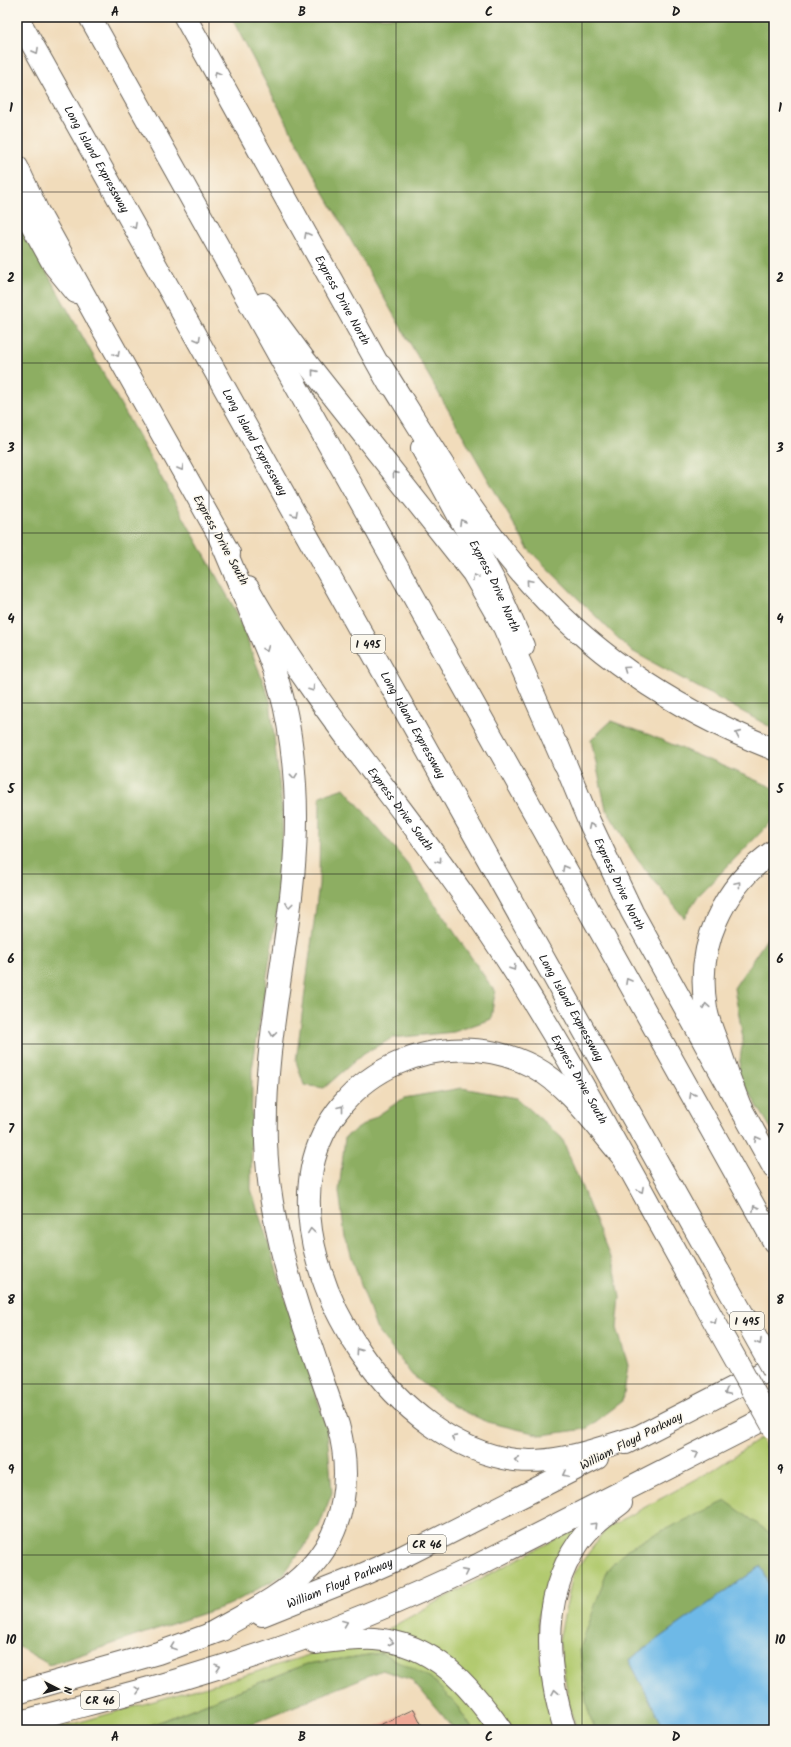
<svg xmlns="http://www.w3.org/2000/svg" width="791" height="1747" font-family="Kalam,sans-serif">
  <rect width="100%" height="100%" fill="#fbf7ec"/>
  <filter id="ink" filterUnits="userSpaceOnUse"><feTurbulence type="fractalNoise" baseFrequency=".025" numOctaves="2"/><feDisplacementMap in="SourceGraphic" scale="8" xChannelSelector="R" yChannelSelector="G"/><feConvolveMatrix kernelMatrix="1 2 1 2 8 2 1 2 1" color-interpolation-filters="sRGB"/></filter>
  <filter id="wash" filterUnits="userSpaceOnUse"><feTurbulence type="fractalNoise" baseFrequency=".012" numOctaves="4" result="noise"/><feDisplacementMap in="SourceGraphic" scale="16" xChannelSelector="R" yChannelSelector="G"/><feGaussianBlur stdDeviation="0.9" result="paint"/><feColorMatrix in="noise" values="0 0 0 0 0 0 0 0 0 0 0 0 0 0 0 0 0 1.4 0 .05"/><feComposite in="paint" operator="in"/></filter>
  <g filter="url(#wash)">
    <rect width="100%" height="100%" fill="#f1dcbb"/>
    <path fill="#b2ca70" stroke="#677346" d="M761 1438 774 1466V1730H577L570 1710 559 1640 573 1574 607 1528 713 1470Z
      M575 1529 578 1534 556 1558 538 1618 545 1695 556 1730H506L385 1631 438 1601Z
      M356 1646 391 1649 432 1667 471 1702 489 1730H473L457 1706 382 1653 307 1664 139 1730H52L253 1673 321 1651Z"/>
    <path fill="#8dae62" stroke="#54653f" d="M231 17H774V729L630 650 528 549 325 195Z
      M17 219 237 613 270 700 282 808 283 877 252 1069 251 1189 327 1429 332 1493 319 1526 283 1575 231 1604 50 1665 17 1646Z
      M611 721 650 735 774 788V819L698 896 684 918 637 859 606 809 591 740Z
      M344 788 407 863 495 992 491 1019 454 1032 393 1038 364 1053 324 1088 304 1085 296 1061 319 884 320 796Z
      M774 928V1133L738 1075 743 1038 734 988Z
      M462 1088 517 1098 562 1138 615 1270 620 1297 617 1328 628 1365 623 1401 586 1429 542 1435 487 1422 453 1406 412 1375 376 1328 345 1237 339 1191 345 1137 404 1098Z
      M726 1501 774 1536V1595L761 1566 629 1660 665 1730H594L586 1702 580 1649 607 1571 626 1550 651 1536Z
      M382 1653 431 1678 457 1706 473 1730H455L412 1680 382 1670 237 1730H139L307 1664Z"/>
    <path fill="#6eb9e7" stroke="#456a82" d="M761 1566 774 1595V1730H665L629 1660Z"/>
    <g id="blocks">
      <path fill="#efa997" d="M414 1709 424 1730H369Z"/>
    </g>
  </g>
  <g filter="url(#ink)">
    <use href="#blocks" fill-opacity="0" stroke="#675f54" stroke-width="1"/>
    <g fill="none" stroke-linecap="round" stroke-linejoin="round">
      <defs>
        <path id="secondary" d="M17 198 54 265 76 292"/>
        <g id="primary">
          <path id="s1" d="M185 17 389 384"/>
          <path d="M98 320 229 553"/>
          <path id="s2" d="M422 448 494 581 523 646"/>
          <path id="s3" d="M248 588C313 705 403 805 478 916 559 1034 625 1162 695 1287"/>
          <path id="s4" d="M558 746 588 819 632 912 774 1168"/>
        </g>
        <g id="highway">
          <path id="s5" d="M17 17 719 1272"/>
          <path d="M90 17 774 1242"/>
          <path d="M17 167 37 210 98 320"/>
          <path d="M263 304 303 358 473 573 504 627 564 763"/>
          <path d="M381 366C425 436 468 510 521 573 589 653 677 711 774 749"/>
          <path d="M741 1109C733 1089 726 1069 719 1048 714 1035 708 1022 706 1008 695 946 723 886 774 851"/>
          <path d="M622 1156C596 1126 569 1086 534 1067 447 1021 332 1069 312 1168 289 1284 397 1445 515 1460 557 1465 598 1448 637 1437"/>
          <path d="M626 1443 774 1367"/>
          <path id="s6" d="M262 1615 357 1577 400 1558 597 1458"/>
          <path d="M210 1634C243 1615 283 1597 309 1569 346 1530 352 1475 338 1425 307 1333 269 1241 266 1142 262 1022 303 905 295 785 293 753 289 720 280 689 274 666 264 643 254 621 243 592 231 564 219 536"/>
          <path d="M315 1643C335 1641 354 1638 374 1639 434 1643 469 1685 501 1730"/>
          <path d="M17 1693 158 1653 222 1630"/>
          <path d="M17 1723C72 1708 127 1695 181 1679 283 1649 383 1611 478 1565L774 1414"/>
          <path d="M565 1730C546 1668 540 1598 579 1542 590 1526 605 1515 621 1503"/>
        </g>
      </defs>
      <use href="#secondary" stroke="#675f54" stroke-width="24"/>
      <use href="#primary" stroke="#675f54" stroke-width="24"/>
      <use href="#highway" stroke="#675f54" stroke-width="24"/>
      <use href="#secondary" stroke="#fff" stroke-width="22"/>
      <use href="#primary" stroke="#fff" stroke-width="22"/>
      <use href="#highway" stroke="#fff" stroke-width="22"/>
      <defs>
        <path id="primary-bridge" d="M695 1287 774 1428"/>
        <path id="highway-bridge" d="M719 1272 774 1370"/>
      </defs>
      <use href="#primary-bridge" stroke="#675f54" stroke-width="24" stroke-linecap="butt"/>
      <use href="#highway-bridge" stroke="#675f54" stroke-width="24" stroke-linecap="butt"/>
      <use href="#primary-bridge" stroke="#fff" stroke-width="22"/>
      <use href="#highway-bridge" stroke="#fff" stroke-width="22"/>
    </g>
    <defs><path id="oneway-chevron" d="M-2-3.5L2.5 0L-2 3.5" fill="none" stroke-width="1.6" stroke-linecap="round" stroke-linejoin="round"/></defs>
    <g stroke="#999">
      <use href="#oneway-chevron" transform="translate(36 51) rotate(61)"/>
      <use href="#oneway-chevron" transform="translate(217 74) rotate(-119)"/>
      <use href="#oneway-chevron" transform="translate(134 226) rotate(61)"/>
      <use href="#oneway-chevron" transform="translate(307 235) rotate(-119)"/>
      <use href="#oneway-chevron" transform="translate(198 339) rotate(61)"/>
      <use href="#oneway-chevron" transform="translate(117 354) rotate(61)"/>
      <use href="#oneway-chevron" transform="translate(314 372) rotate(-129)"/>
      <use href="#oneway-chevron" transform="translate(181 468) rotate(61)"/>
      <use href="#oneway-chevron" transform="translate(395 474) rotate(-129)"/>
      <use href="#oneway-chevron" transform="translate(295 514) rotate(61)"/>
      <use href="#oneway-chevron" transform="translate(462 522) rotate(-119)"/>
      <use href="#oneway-chevron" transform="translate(475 577) rotate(-121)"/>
      <use href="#oneway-chevron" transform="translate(529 582) rotate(-131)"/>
      <use href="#oneway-chevron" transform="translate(266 649) rotate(68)"/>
      <use href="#oneway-chevron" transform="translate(626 669) rotate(-145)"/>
      <use href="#oneway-chevron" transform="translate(312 689) rotate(56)"/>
      <use href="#oneway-chevron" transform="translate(738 734) rotate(-156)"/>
      <use href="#oneway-chevron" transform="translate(294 776) rotate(84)"/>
      <use href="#oneway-chevron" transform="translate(591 826) rotate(-115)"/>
      <use href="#oneway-chevron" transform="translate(439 861) rotate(53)"/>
      <use href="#oneway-chevron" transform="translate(565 868) rotate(-119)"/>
      <use href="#oneway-chevron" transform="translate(738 884) rotate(-50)"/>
      <use href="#oneway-chevron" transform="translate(289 905) rotate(97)"/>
      <use href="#oneway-chevron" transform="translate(513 968) rotate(58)"/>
      <use href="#oneway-chevron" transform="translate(628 981) rotate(-119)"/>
      <use href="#oneway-chevron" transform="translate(706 1006) rotate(-99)"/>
      <use href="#oneway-chevron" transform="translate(273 1034) rotate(97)"/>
      <use href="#oneway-chevron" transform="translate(692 1095) rotate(-119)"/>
      <use href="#oneway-chevron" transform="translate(341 1108) rotate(-52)"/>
      <use href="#oneway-chevron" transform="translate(757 1139) rotate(-119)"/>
      <use href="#oneway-chevron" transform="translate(641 1190) rotate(61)"/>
      <use href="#oneway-chevron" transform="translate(755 1208) rotate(-119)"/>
      <use href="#oneway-chevron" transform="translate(311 1231) rotate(-98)"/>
      <use href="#oneway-chevron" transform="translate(714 1321) rotate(61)"/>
      <use href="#oneway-chevron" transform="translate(759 1342) rotate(61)"/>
      <use href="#oneway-chevron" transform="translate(359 1351) rotate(-125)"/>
      <use href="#oneway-chevron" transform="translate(727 1392) rotate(153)"/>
      <use href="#oneway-chevron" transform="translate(454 1438) rotate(-151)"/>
      <use href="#oneway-chevron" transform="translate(696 1454) rotate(-27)"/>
      <use href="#oneway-chevron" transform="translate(517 1460) rotate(-174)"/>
      <use href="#oneway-chevron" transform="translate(565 1474) rotate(153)"/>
      <use href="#oneway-chevron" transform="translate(594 1525) rotate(-45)"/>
      <use href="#oneway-chevron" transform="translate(465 1572) rotate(-26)"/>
      <use href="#oneway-chevron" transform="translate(345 1623) rotate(-21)"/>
      <use href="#oneway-chevron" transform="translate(391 1642) rotate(11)"/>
      <use href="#oneway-chevron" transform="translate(173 1647) rotate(160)"/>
      <use href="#oneway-chevron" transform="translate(218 1667) rotate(-18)"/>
      <use href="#oneway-chevron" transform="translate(138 1690) rotate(-15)"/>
      <use href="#oneway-chevron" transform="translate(555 1692) rotate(-101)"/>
    </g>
  </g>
  <path fill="none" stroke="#1c1c1c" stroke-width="1" stroke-opacity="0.55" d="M209 17V1730M396 17V1730M582 17V1730M17 192H774M17 363H774M17 533H774M17 703H774M17 874H774M17 1044H774M17 1214H774M17 1384H774M17 1555H774"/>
  <g text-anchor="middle" stroke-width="3" stroke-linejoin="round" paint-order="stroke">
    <g fill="#fbf7ec" stroke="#5f5e5a" stroke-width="1">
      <rect x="351" y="635" width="34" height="18" rx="3"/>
      <rect x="730" y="1312" width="34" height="18" rx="3"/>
      <rect x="408" y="1535" width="38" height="18" rx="3"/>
      <rect x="81" y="1691" width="38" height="18" rx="3"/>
    </g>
    <g font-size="11" font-weight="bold" fill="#1c1c1c">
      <text x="368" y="648">I 495</text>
      <text x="747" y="1325">I 495</text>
      <text x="427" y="1548">CR 46</text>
      <text x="100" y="1704">CR 46</text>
    </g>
    <g font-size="12" fill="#1c1c1c" stroke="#fbf7ec">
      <text dy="4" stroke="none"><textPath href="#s5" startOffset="163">Long Island Expressway</textPath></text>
      <text dy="4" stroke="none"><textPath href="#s1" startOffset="324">Express Drive North</textPath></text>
      <text dy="4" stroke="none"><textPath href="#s5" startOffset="487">Long Island Expressway</textPath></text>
      <text transform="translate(221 540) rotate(61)" y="4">Express Drive South</text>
      <text dy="4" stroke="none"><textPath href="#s2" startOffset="156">Express Drive North</textPath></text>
      <text dy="4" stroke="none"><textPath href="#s5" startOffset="811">Long Island Expressway</textPath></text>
      <text dy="4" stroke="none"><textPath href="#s3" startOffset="269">Express Drive South</textPath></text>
      <text dy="4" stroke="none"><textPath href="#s4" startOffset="151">Express Drive North</textPath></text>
      <text dy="4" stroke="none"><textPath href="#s5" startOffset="1135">Long Island Expressway</textPath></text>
      <text dy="4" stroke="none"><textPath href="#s3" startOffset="593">Express Drive South</textPath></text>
      <text transform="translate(631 1441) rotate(-27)" y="4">William Floyd Parkway</text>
      <text dy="4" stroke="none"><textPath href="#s6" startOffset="84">William Floyd Parkway</textPath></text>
    </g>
  </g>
  <rect width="791" height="1747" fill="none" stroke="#fbf7ec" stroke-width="44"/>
  <g transform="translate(58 1689) rotate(96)" stroke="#fbf7ec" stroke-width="3" paint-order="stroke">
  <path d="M0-3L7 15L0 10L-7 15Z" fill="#1c1c1c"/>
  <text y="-6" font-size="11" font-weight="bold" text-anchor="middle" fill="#1c1c1c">N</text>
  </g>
  <rect x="22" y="22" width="747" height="1703" fill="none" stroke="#1c1c1c" stroke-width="1.5"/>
  <g font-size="13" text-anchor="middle" font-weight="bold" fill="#1c1c1c">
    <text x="115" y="16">A</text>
    <text x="302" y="16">B</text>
    <text x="489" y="16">C</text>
    <text x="676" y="16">D</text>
    <text x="11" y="112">1</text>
    <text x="780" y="112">1</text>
    <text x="11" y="282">2</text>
    <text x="780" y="282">2</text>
    <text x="11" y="452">3</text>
    <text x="780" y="452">3</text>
    <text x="11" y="623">4</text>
    <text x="780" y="623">4</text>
    <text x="11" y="793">5</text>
    <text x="780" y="793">5</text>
    <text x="11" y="963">6</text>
    <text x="780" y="963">6</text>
    <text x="11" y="1133">7</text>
    <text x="780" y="1133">7</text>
    <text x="11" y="1304">8</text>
    <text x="780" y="1304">8</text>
    <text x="11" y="1474">9</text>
    <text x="780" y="1474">9</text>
    <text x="11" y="1644">10</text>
    <text x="780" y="1644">10</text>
    <text x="115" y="1741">A</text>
    <text x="302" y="1741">B</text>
    <text x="489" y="1741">C</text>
    <text x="676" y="1741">D</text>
  </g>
</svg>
